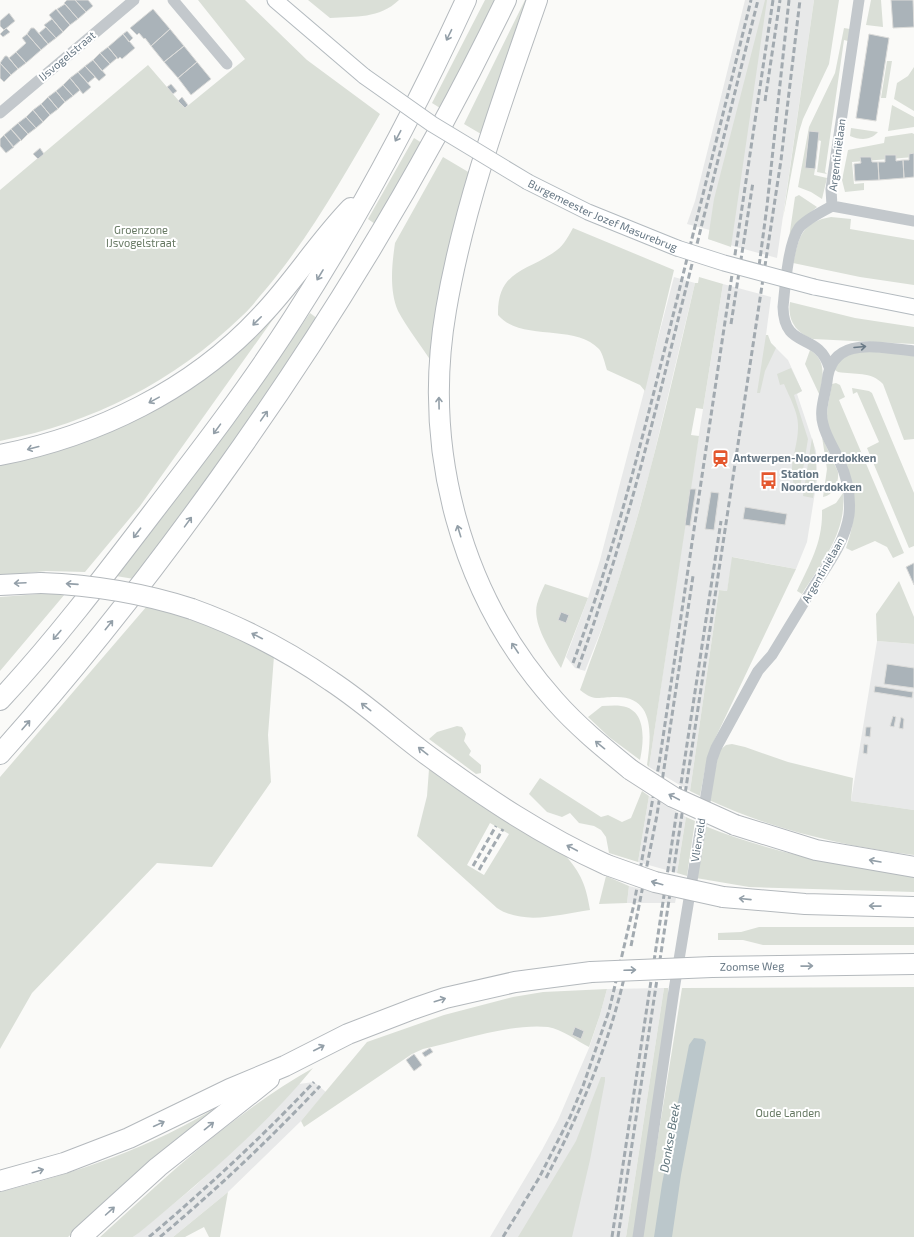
<svg xmlns="http://www.w3.org/2000/svg" width="914" height="1237" font-family="'Exo 2',sans-serif">
  <rect width="100%" height="100%" fill="#fafaf8"/>
  <path fill="#e8e9e9" d="M745 0H814L777 258 708 239 710 230 687 224 695 201Z
    M674 277 695 283 651 467 629 547 608 613 585 671 575 668 566 657 588 598 600 560Z
    M723 284 771 297 766 335 771 343 788 360 802 391 797 394 816 451 817 480 807 542 796 569 733 557 727 591 719 590 690 791 649 767 692 478Z
    M877 641 914 644V810L851 801Z
    M649 796 686 817 677 873 638 862Z
    M629 886 676 898 675 903H627Z
    M664 988 626 1237H490L542 1150 558 1120 589 1048 600 1015 607 989Z
    M314 1082 326 1092 301 1121 228 1192 173 1237H133L194 1187 244 1140 299 1084Z"/>
  <path fill="#dadfd7" fill-rule="evenodd" d="M198 0H245L307 60 380 114C345 174 311 235 266 289 258 298 251 308 242 316 174 382 92 423 0 441V190L148 65 185 108 245 59Z
    M308 0H399C379 19 356 16 330 18Z
    M485 0H496L440 108 432 103Z
    M525 0H529L481 134 464 124Z
    M765 0H767L731 247 708 239 714 199Z
    M814 0H839L829 64 803 119 799 132 783 218Z
    M871 0H881L883 27 866 25Z
    M844 28 850 29 848 41 844 40 825 172 827 174 817 172 821 141 818 140 819 132 809 131 805 167 815 169 814 175 827 178 822 199 811 192 798 187 809 127 835 73Z
    M887 61H892L886 98H881Z
    M914 67V111L894 99 897 83 908 76Z
    M892 105 914 117V127L888 131Z
    M851 128 878 132C870 141 860 140 850 136Z
    M912 133 914 134V157L852 162 854 184 864 183V190L845 192 842 180 848 150 884 143 885 137Z
    M414 138 422 143 375 224 368 219Z
    M443 157 470 173 431 361C420 344 407 328 398 311 389 290 392 264 395 243Z
    M799 195 817 207 797 224 789 238 795 197Z
    M831 217 851 219 850 229 914 240V285L860 277 793 263C799 238 801 222 831 217Z
    M573 228 674 270 645 391 640 385 607 370C605 364 603 354 599 349 575 323 521 342 498 315 497 269 528 272 557 250 564 245 569 235 573 228Z
    M699 277 723 284 703 409 696 408 691 435 699 436 649 767 647 765C651 737 656 696 615 697 598 697 595 702 580 690 585 677 588 667 593 654 638 534 666 408 695 283H698Z
    M790 302 855 318 914 327V344L813 339C796 333 787 320 790 302Z
    M273 313 276 315 140 506 85 572 46 571 0 576V464L79 443Z
    M310 313 318 319 267 395 134 579 116 576 245 408Z
    M766 335H768L771 343 776 348 765 371 760 393H757Z
    M810 350C828 361 822 379 820 396L805 364Z
    M863 351 914 355V439L904 440 883 384C871 371 855 375 838 372L835 370C839 356 851 354 863 351Z
    M791 368 802 391 794 395 808 439 799 494C783 471 799 450 798 425 798 412 789 396 784 384L780 385 777 374Z
    M836 383 840 385 845 397 839 400 904 553 893 558 887 547 875 541 852 551 846 548C858 513 857 489 842 455 837 446 830 435 828 424 825 412 830 397 832 384Z
    M852 388 869 391 872 393 914 493V546L909 548 867 448 879 442 857 392 853 394Z
    M822 437 838 472C839 483 834 495 823 497L827 469Z
    M812 438C818 459 817 477 813 498L803 496Z
    M843 493C847 532 822 562 802 594L797 591C810 563 823 542 822 510L836 503Z
    M732 557 796 569 713 743 705 769 700 796 690 791 719 590 727 591Z
    M899 581 914 617V644L877 641 876 614Z
    M545 584 588 598 561 668C551 652 532 624 537 604 539 597 542 590 545 584Z
    M39 594H65L0 671V597Z
    M147 606C194 619 230 633 274 656L268 735 271 782 212 867 157 863 32 993 0 1049V777Z
    M602 706C608 706 615 705 621 706 647 709 644 741 640 760L609 737 588 717Z
    M457 726 462 727 466 734 464 741 471 751 469 755 481 765V773L476 774 429 739 437 732Z
    M732 744 745 747 788 762 853 778 851 801 914 810V855C843 846 774 830 709 800L719 751 726 745Z
    M429 769 446 782 448 780 564 854C581 873 586 885 590 910 560 914 524 926 497 908L417 836 427 796ZM490 823 509 834 484 875 467 865Z
    M540 778 601 817 608 815 622 822 631 818 642 791 649 796 638 862 609 853 606 837 601 830 594 826 579 823 570 813 562 817 547 812 529 794Z
    M686 817 695 821 687 876 677 873Z
    M705 826C772 853 842 866 914 876V892L749 887 696 878Z
    M606 876 629 886 627 903 599 904Z
    M759 927H914V945H763L743 940H718V933L741 932Z
    M914 987V1237H642L682 988Z
    M664 988H668V1005L634 1237H626Z
    M607 989 600 1015 589 1047C577 1041 562 1029 548 1027 512 1023 459 1041 423 1049L412 1054 304 1127 301 1121 367 1042 444 1015 513 997 543 992Z
    M313 1068C263 1129 201 1181 140 1232L133 1237H100C168 1175 232 1114 313 1068Z
    M601 1077H605V1081L590 1160 572 1237H518L576 1141Z
    M220 1105 155 1159 68 1237H0V1192C76 1173 153 1147 220 1105Z
    M228 1192 220 1237H209L204 1227 185 1237H173Z"/>
  <path fill="#bbc7cb" d="M694 1038 703 1039 706 1042 681 1175 672 1237H654L662 1184 689 1045Z"/>
  <path fill="#aab3b9" stroke="#dcdcda" d="M67 0H75L86 12 78 19 64 3Z
    M75 0H88L93 6 86 12Z
    M891 0H913L914 27 893 28Z
    M65 4 78 19 70 25 57 9Z
    M56 9 70 25 63 32 49 15Z
    M153 9 170 29 151 46 145 38 144 39 139 33 137 35 130 28Z
    M9 13 15 21 4 30 0 26V21Z
    M52 19 63 32 56 38 44 25Z
    M46 27 56 38 48 44 39 33Z
    M6 28 10 32 3 37 0 34Z
    M31 28H34L48 44 41 50 27 34Z
    M170 29 184 46 164 62 151 46Z
    M127 31 133 38 129 42 123 34Z
    M27 34 41 50 26 63 16 52 26 43 22 38Z
    M123 34 135 48 122 59 120 57 118 59 108 47Z
    M869 34 889 38 876 121 856 118Z
    M184 46 197 62 178 78 164 62Z
    M108 47 117 58 110 64 100 53Z
    M16 52 26 63 18 69 9 58Z
    M100 53 110 64 102 71 93 60Z
    M5 56H7L18 69 11 75 0 63Z
    M93 60 106 75 99 81 85 66Z
    M197 62 211 79 191 95 178 78Z
    M0 63 11 75 4 82 0 78Z
    M85 66 95 77 88 83 78 72Z
    M78 72 91 87 83 94 70 78Z
    M70 78 80 90 73 96 63 85Z
    M171 84 177 91 173 94 167 87Z
    M63 85 73 96 65 102 56 91Z
    M56 91 65 102 58 109 48 97Z
    M48 97 58 109 50 115 41 104Z
    M182 97 188 105 185 108 178 101Z
    M41 104 50 115 43 122 33 110Z
    M33 110 43 122 36 128 26 117Z
    M26 117 36 128 28 134 18 123Z
    M18 123 28 134 21 141 11 129Z
    M11 129 21 140 13 147 4 135Z
    M809 131 819 132 815 169 805 168Z
    M4 135 14 147 6 153 0 146V139Z
    M40 148 44 154 38 159 33 154Z
    M914 153V177L904 178 903 160H909V154Z
    M885 155H896V161L903 160 904 178 879 180 878 162H885Z
    M860 157H871L872 162H878L879 180 855 181 854 164 861 163Z
    M690 489H696L690 526 685 525Z
    M711 492 719 493 714 530 705 529Z
    M745 507 787 514 785 525 743 519Z
    M914 563V585L906 567Z
    M561 612 569 615 566 623 558 620Z
    M887 664 914 668V688L884 684Z
    M875 686 913 692 912 698 874 692Z
    M893 716 896 717 894 727 890 726Z
    M901 717 904 719 903 729 899 728Z
    M866 727H871L870 737 865 736Z
    M864 744 868 745 867 754 863 753Z
    M575 1027 584 1031 581 1039 572 1035Z
    M430 1048 433 1052 425 1057 422 1053Z
    M414 1054 422 1065 414 1071 406 1060Z"/>
  <g fill="none" stroke-linecap="round" stroke-linejoin="round">
    <defs>
      <g id="secondary">
        <path d="M275 0 364 76"/>
        <path id="s1" d="M528 182 588 212 677 248"/>
        <path d="M814 287 914 307"/>
      </g>
      <g id="highway">
        <path d="M537 0C502 101 464 204 446 310 422 449 460 595 555 701 578 727 604 748 631 770"/>
        <path d="M0 455C97 436 192 390 260 317 293 283 318 242 351 208"/>
        <path d="M0 585 41 583"/>
        <path d="M192 609C242 627 288 651 331 681 366 704 396 732 430 757 486 798 543 836 607 865"/>
        <path d="M0 700C54 642 102 579 150 516 200 451 250 386 294 317 359 216 416 109 466 0"/>
        <path d="M0 754C78 667 151 574 219 479 328 327 425 168 506 0"/>
        <path d="M735 825 816 850 914 867"/>
        <path d="M723 897 805 904 914 907"/>
        <path id="s2" d="M712 967 914 964"/>
        <path d="M0 1181 64 1163 129 1138 230 1089 285 1066 348 1034 413 1009 445 998 515 982 591 972"/>
        <path d="M81 1237 158 1167 269 1079"/>
      </g>
    </defs>
    <use href="#secondary" stroke="#b3babf" stroke-width="17"/>
    <use href="#highway" stroke="#b4b9bd" stroke-width="22"/>
    <path stroke="#c3c8cc" stroke-width="11" d="M173 0 227 64
      M0 113 134 0
      M832 206 831 189 859 0
      M832 206 914 221
      M829 367C818 331 784 351 783 307 785 288 788 243 799 228 806 219 822 212 832 206
      M638 1237 674 990 712 759 716 748 758 671 772 655C786 632 800 609 814 586 828 564 845 542 849 515 851 496 847 477 839 460 834 448 826 437 823 424 819 410 825 396 827 382 831 334 880 348 914 351"/>
    <use href="#secondary" stroke="#fff" stroke-width="15"/>
    <use href="#highway" stroke="#fff" stroke-width="20"/>
    <path stroke="#a2aab0" stroke-width="3" stroke-dasharray="6 3" stroke-linecap="butt" d="M765 101 780 0
      M758 274 767 206 789 0
      M731 324 753 182
      M573 663C613 555 641 444 669 332 696 221 724 111 751 0
      M578 668C620 554 648 442 677 324 704 216 731 108 758 0
      M473 866 496 826
      M479 870 503 829
      M631 946 657 815 693 576
      M546 1178C580 1113 609 1045 625 974
      M149 1237C207 1188 262 1137 314 1082
      M160 1237C216 1190 269 1140 320 1086
      M503 1237 539 1178 570 1117 583 1086 609 1011 634 904 659 764 773 0
      M612 1237 721 521
      M618 1237 781 160 800 0"/>
    <defs>
      <path id="secondary-bridge" d="M364 76 432 124 528 182
        M677 248 724 263 814 287"/>
      <path id="highway-bridge" d="M41 583C93 585 143 593 192 609
        M631 770 673 797 735 825
        M607 865 655 882 723 897
        M591 972 712 967"/>
    </defs>
    <use href="#secondary-bridge" stroke="#b3babf" stroke-width="17" stroke-linecap="butt"/>
    <use href="#highway-bridge" stroke="#b4b9bd" stroke-width="22" stroke-linecap="butt"/>
    <use href="#secondary-bridge" stroke="#fff" stroke-width="15"/>
    <use href="#highway-bridge" stroke="#fff" stroke-width="20"/>
  </g>
  <defs><path id="oneway-shaft" d="M-6 0H5M1.5-3L5.5 0L1.5 3" fill="none" stroke-width="1.6" stroke-linecap="round" stroke-linejoin="round"/></defs>
  <g stroke="#939fa8">
    <use href="#oneway-shaft" transform="translate(449 35) rotate(116)"/>
    <use href="#oneway-shaft" transform="translate(398 136) rotate(118)"/>
    <use href="#oneway-shaft" transform="translate(320 275) rotate(121)"/>
    <use href="#oneway-shaft" transform="translate(257 321) rotate(135)"/>
    <use href="#oneway-shaft" transform="translate(154 400) rotate(151)"/>
    <use href="#oneway-shaft" transform="translate(439 403) rotate(-91)"/>
    <use href="#oneway-shaft" transform="translate(264 416) rotate(-55)"/>
    <use href="#oneway-shaft" transform="translate(217 429) rotate(126)"/>
    <use href="#oneway-shaft" transform="translate(33 448) rotate(165)"/>
    <use href="#oneway-shaft" transform="translate(188 522) rotate(-54)"/>
    <use href="#oneway-shaft" transform="translate(459 531) rotate(-107)"/>
    <use href="#oneway-shaft" transform="translate(137 533) rotate(127)"/>
    <use href="#oneway-shaft" transform="translate(20 583) rotate(177)"/>
    <use href="#oneway-shaft" transform="translate(72 584) rotate(-176)"/>
    <use href="#oneway-shaft" transform="translate(109 625) rotate(-51)"/>
    <use href="#oneway-shaft" transform="translate(57 635) rotate(130)"/>
    <use href="#oneway-shaft" transform="translate(257 636) rotate(-153)"/>
    <use href="#oneway-shaft" transform="translate(515 648) rotate(-124)"/>
    <use href="#oneway-shaft" transform="translate(366 707) rotate(-142)"/>
    <use href="#oneway-shaft" transform="translate(26 725) rotate(-49)"/>
    <use href="#oneway-shaft" transform="translate(600 745) rotate(-141)"/>
    <use href="#oneway-shaft" transform="translate(423 751) rotate(-142)"/>
    <use href="#oneway-shaft" transform="translate(674 797) rotate(-152)"/>
    <use href="#oneway-shaft" transform="translate(572 848) rotate(-152)"/>
    <use href="#oneway-shaft" transform="translate(875 861) rotate(-170)"/>
    <use href="#oneway-shaft" transform="translate(657 883) rotate(-164)"/>
    <use href="#oneway-shaft" transform="translate(745 899) rotate(-174)"/>
    <use href="#oneway-shaft" transform="translate(875 906) rotate(-179)"/>
    <use href="#oneway-shaft" transform="translate(807 966) rotate(-1)"/>
    <use href="#oneway-shaft" transform="translate(630 970) rotate(-2)"/>
    <use href="#oneway-shaft" transform="translate(440 1000) rotate(-17)"/>
    <use href="#oneway-shaft" transform="translate(319 1048) rotate(-27)"/>
    <use href="#oneway-shaft" transform="translate(159 1124) rotate(-25)"/>
    <use href="#oneway-shaft" transform="translate(209 1126) rotate(-39)"/>
    <use href="#oneway-shaft" transform="translate(38 1171) rotate(-17)"/>
    <use href="#oneway-shaft" transform="translate(110 1211) rotate(-42)"/>
  </g>
  <use stroke="#6a7a87" href="#oneway-shaft" transform="translate(860 347) rotate(-5)"/>
  <defs>
    <symbol id="station-bare" viewBox="-9 -9 18 18"><path d="M-3-6H3Q5-6 5-4V2Q5 4 3 4L4.5 6H3L1.5 4h-3L-3 6H-4.5L-3 4Q-5 4-5 2V-4Q-5-6-3-6ZM-3.5-4v3h7v-3ZM-3.5 1v1.5H-2V1ZM2 1v1.5H3.5V1Z" fill="#e4572e" stroke="#fff" stroke-width="2.5" paint-order="stroke"/></symbol>
    <symbol id="bus-bare" viewBox="-9 -9 18 18"><path d="M-5-6H5V4H4V6H2V4H-2V6H-4V4H-5ZM-3.5-4V0h7V-4ZM-3.5 1.2v1.5H-2V1.2ZM2 1.2v1.5H3.5V1.2Z" fill="#e4572e" stroke="#fff" stroke-width="2.5" paint-order="stroke"/></symbol>
  </defs>
  <g fill-rule="evenodd">
    <use href="#station-bare" x="708" y="446" width="25" height="25"/>
    <use href="#bus-bare" x="756" y="468" width="25" height="25"/>
  </g>
  <g text-anchor="middle" stroke-width="4" stroke-linejoin="round" paint-order="stroke">
    <g font-size="11" fill="#657683" stroke="#fff">
      <text transform="translate(67 56) rotate(-40)" y="4">IJsvogelstraat</text>
      <text transform="translate(837 155) rotate(-83)" y="4">Argentiniëlaan</text>
      <text dy="4" stroke="none"><textPath href="#s1" startOffset="82">Burgemeester Jozef Masurebrug</textPath></text>
      <text transform="translate(823 570) rotate(-60)" y="4">Argentiniëlaan</text>
      <text transform="translate(698 840) rotate(-81)" y="4">Vlierveld</text>
      <text dy="4" stroke="none"><textPath href="#s2" startOffset="40">Zoomse Weg</textPath></text>
    </g>
    <g font-size="11" fill="#687a64" stroke="#fff">
      <text x="141" y="234">Groenzone<tspan x="141" dy="13">IJsvogelstraat</tspan></text>
      <text x="788" y="1117">Oude Landen</text>
    </g>
    <g font-size="11" font-weight="bold" fill="#657683" stroke="#fff" text-anchor="start">
      <text x="733" y="462">Antwerpen-Noorderdokken</text>
      <text x="781" y="478">Station<tspan x="781" dy="13">Noorderdokken</tspan></text>
    </g>
    <g font-size="12" font-style="italic" fill="#60757c" stroke="#fff">
      <text transform="translate(670 1138) rotate(-80)" y="4">Donkse Beek</text>
    </g>
  </g>
</svg>
